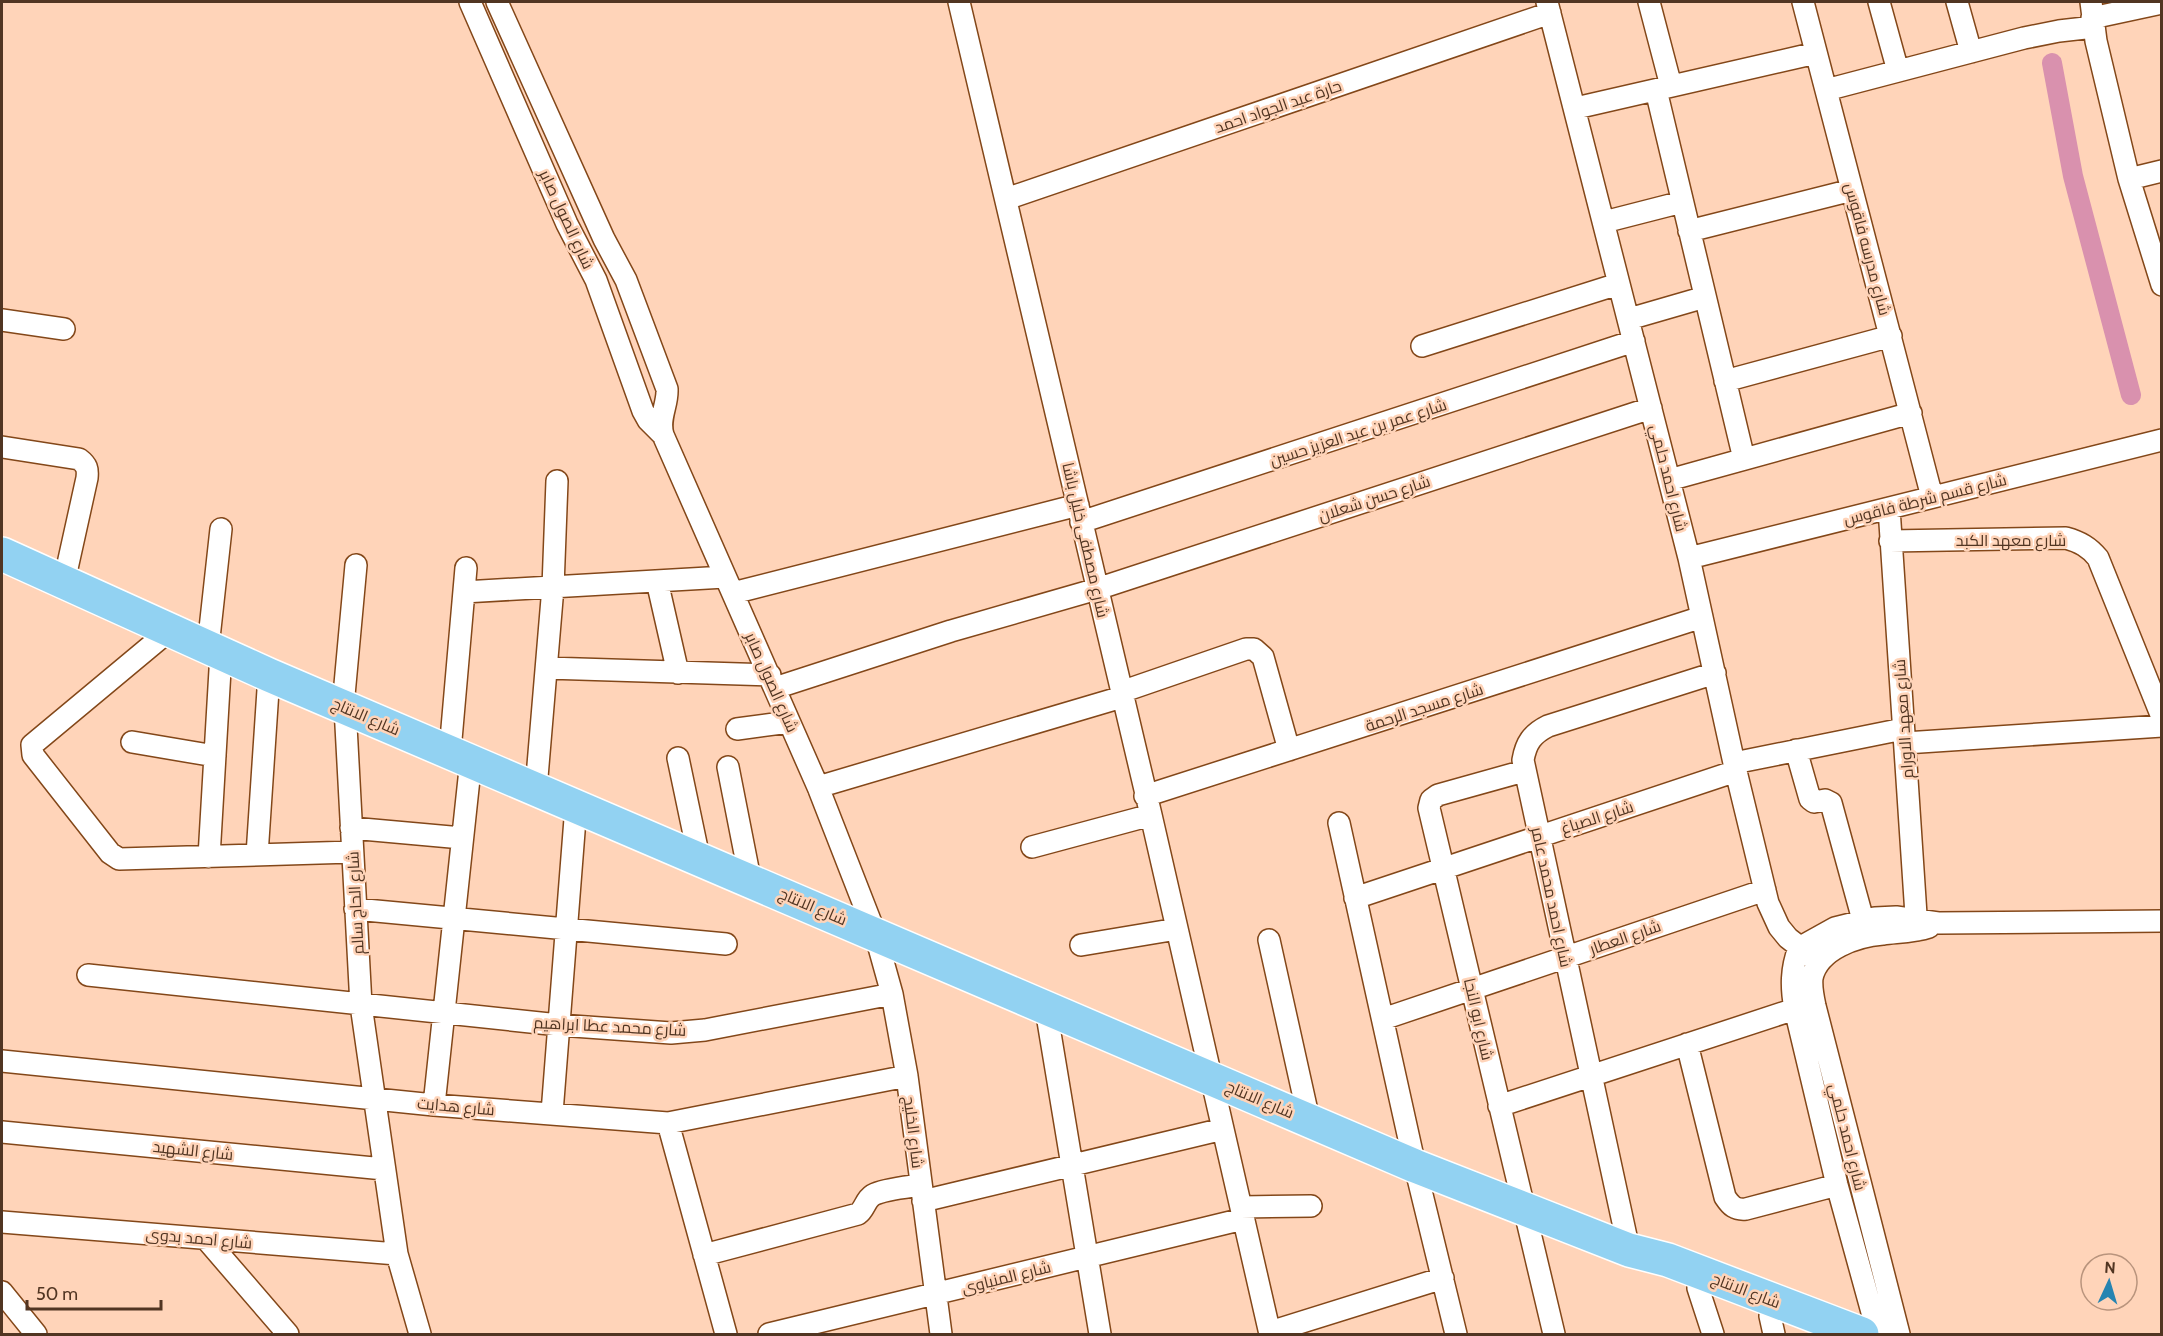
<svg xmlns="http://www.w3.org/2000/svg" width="2163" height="1336" font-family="Cabin,Cairo,sans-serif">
  <rect width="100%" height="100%" fill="#ffd4b9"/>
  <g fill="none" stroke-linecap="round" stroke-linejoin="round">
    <path stroke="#d991ae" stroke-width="20" d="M2052 63 2073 176 2131 395"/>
    <defs>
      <path id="minor" d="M470 2 567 224 596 280 643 411 648 420 663 435
        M497 2 604 239 626 280 667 389C668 405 658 418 663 435L818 787 875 933 892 994 907 1076 941 1334
        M959 2 1151 815 1270 1334
        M1547 2 1689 558 1734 763 1768 903 1779 927 1788 938 1819 962
        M1649 2 1671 86
        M1803 2 1932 497
        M1879 2 1898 71
        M1957 2 1971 52
        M2091 2 2096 41 2129 179 2162 285
        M2092 18 2162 3
        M1656 90 1744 459
        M1826 90 2024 38 2059 31 2094 27
        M1576 108 1816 53
        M2129 179 2162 171
        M1006 199 1550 13
        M1604 222 1682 202
        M1689 231 1852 190
        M1629 319 1705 297
        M2 320 64 329
        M1422 346 1618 284
        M1725 381 1891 336
        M2 447 79 459C87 465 88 469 87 478L64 582
        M1669 480 1911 413
        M1889 508 1917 930
        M1081 522 1634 341
        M1890 541 2066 538C2080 542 2089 547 2098 558L2162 717
        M1689 558 2162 440
        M657 581 678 673
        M464 592 725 577
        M733 593 1078 505
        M170 630 32 745 33 755 110 853 119 859 352 852
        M208 647 221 529
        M547 668 770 675
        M775 688 951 631 1097 589 1651 408
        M1121 692 1246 649H1254L1263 657 1289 750
        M343 706 356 565
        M345 707 361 1005 397 1254 420 1334
        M737 729 789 722
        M132 742 215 756
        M1905 743 2162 726
        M1796 750 1810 799 1814 802 1825 800 1831 803 1863 920
        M450 751 466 568
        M678 758 699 858
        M1734 763 1903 729
        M728 767 750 879
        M1524 771 1438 795 1431 800 1429 808 1554 1334
        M818 787 1122 697
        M536 789 553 587 557 481
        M1145 796 1702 617
        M1339 823 1415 1166 1456 1334
        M351 828 462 838
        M1032 847 1151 815
        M257 855 269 675
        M209 857 221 653
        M1355 898 1736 771
        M355 909 726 944
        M1269 940 1309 1120
        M1081 945 1177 929
        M88 975 559 1025 671 1033 705 1030 892 994
        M1046 1009 1100 1334
        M1383 1019 1765 890
        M1687 1044 1725 1197C1731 1206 1735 1210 1746 1209L1837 1185
        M2 1061 434 1105 668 1123 907 1076
        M434 1105 471 760
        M1499 1106 1795 1009
        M552 1113 576 806
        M668 1123 726 1334
        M2 1132 384 1169
        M923 1201 1223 1129
        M1241 1207 1311 1206
        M2 1222 397 1254
        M206 1239 288 1334
        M1629 1250 1523 760C1526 743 1532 734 1548 726L1715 673
        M704 1255 858 1214C865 1209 865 1200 873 1195 884 1189 908 1187 921 1185
        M1698 1288 1713 1334
        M2 1292 36 1334
        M1770 1316 1774 1334
        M1270 1332 1443 1278
        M769 1334 1243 1219
        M1878 1334 1837 1185 1795 1009C1791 987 1791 969 1799 948L1835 928 1875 918 1896 917 1938 923 2162 921
        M1899 1334 1815 1006C1813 997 1811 987 1812 978 1818 949 1857 936 1883 934 1899 932 1914 932 1929 927"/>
      <path id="primary" d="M2 554 269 675 1415 1166 1629 1250 1668 1260 1862 1334"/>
    </defs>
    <use href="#minor" stroke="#834719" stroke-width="24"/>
    <use href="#primary" stroke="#fff" stroke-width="36"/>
    <use href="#minor" stroke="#fff" stroke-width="21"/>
    <use href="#primary" stroke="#92d2f2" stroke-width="33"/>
  </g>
  <g text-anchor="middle" stroke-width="5" stroke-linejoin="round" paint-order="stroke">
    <g font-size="16" fill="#513522" stroke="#ffd4b9">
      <text transform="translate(1278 106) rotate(-19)" y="6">حارة عبد الجواد احمد</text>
      <text transform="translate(567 219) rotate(65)" y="6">شارع الصول صابر</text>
      <text transform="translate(1868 249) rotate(75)" y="6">شارع مدرسه فاقوس</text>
      <text transform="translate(1358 432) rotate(-18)" y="6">شارع عمر بن عبد العزيز حسين</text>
      <text transform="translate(1669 478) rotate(76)" y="6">شارع احمد حلمي</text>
      <text transform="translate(1374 498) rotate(-18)" y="6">شارع حسن شعلان</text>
      <text transform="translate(1925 499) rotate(-14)" y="6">شارع قسم شرطة فاقوس</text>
      <text transform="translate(1086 540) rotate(77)" y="6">شارع مصطفى خليل باشا</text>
      <text x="2011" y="546">شارع معهد الكبد</text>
      <text transform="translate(772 682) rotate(66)" y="6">شارع الصول صابر</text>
      <text transform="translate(1424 707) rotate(-18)" y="6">شارع مسجد الرحمة</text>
      <text transform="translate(366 716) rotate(23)" y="6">شارع الانتاج</text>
      <text transform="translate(1903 719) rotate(-94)" y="6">شارع معهد الاورام</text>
      <text transform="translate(1597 817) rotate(-18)" y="6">شارع الصباغ</text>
      <text transform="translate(1552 897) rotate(78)" y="6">شارع احمد محمد عامر</text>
      <text transform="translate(355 903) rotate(-93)" y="6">شارع الحاج سالم</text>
      <text transform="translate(813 906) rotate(23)" y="6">شارع الانتاج</text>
      <text transform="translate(1625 937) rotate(-19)" y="6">شارع العطار</text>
      <text transform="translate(1479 1019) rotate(77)" y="6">شارع ابو النجا</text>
      <text transform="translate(610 1026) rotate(3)" y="6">شارع محمد عطا ابراهيم</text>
      <text transform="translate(1260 1099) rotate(23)" y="6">شارع الانتاج</text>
      <text transform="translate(456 1106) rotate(5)" y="6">شارع هدايت</text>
      <text transform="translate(914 1132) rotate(83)" y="6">شارع الخليج</text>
      <text transform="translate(1848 1137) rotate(76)" y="6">شارع احمد حلمي</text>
      <text transform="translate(193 1150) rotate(6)" y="6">شارع الشهيد</text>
      <text transform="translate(199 1238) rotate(5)" y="6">شارع احمد بدوى</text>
      <text transform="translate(1006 1277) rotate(-14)" y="6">شارع المنياوى</text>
      <text transform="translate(1746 1290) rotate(21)" y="6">شارع الانتاج</text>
    </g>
  </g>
  <rect width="2163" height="1336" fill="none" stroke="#513522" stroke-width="6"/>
  <g transform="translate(2109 1282) rotate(4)"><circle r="28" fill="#ffd4b9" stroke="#b9947d" stroke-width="1.5"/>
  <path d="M0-4.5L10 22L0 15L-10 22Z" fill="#2684b1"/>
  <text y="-9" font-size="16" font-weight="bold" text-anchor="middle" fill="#513522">N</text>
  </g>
  <path d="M27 1300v9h134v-9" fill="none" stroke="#513522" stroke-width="3"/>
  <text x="36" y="1300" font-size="18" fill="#513522" stroke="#ffd4b9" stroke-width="4.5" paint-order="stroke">50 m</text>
</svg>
